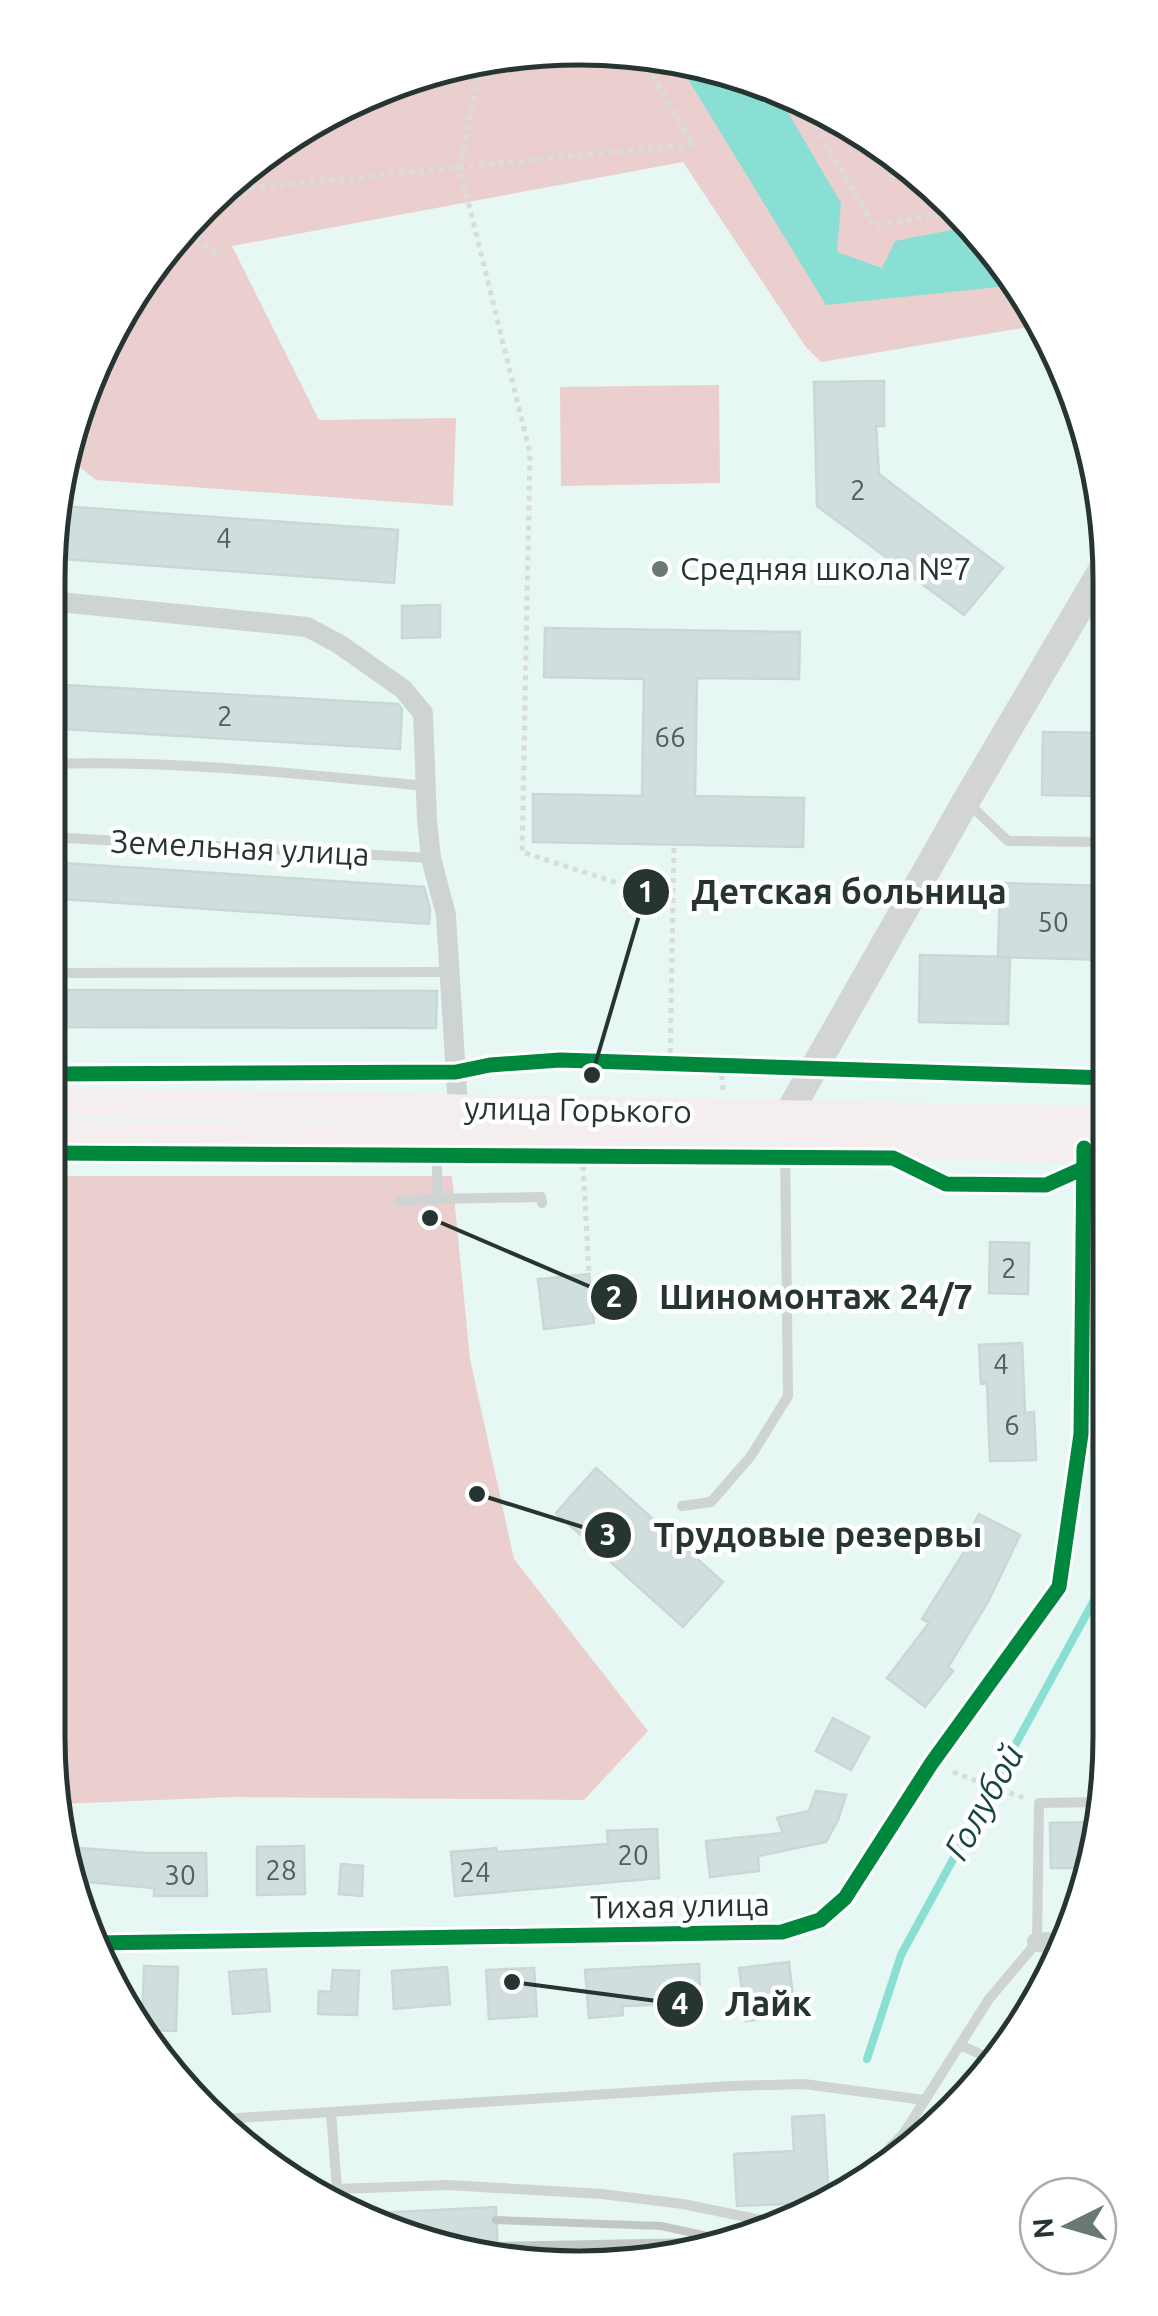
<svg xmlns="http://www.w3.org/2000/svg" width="1158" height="2316" font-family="Ubuntu,sans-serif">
  <rect width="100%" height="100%" fill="#e6f7f4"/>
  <path fill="#ebcfce" d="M613 49 814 102 903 158 1001 256 1041 325 821 362 805 346 683 162 232 246 319 420 456 418 453 506 96 480 71 460 102 344 228 180 408 76Z
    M719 385 720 483 561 486 560 387Z
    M48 1176H452L470 1359 514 1559 648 1731 584 1800 233 1797 59 1804 48 1737Z"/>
  <path fill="#89dfd4" d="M680 66 776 92 841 203 837 252 882 268 895 241 972 226 1001 256 1018 285 826 305Z"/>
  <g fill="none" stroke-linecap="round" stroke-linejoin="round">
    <path stroke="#89dfd4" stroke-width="8" d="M867 2059 901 1955 1099 1591 1109 1548"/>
  </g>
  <path fill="#d0dfdd" stroke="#c9d8d5" stroke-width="2.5" d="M884 381V426H876L879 474 1003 568 964 615 817 506 814 382Z
    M59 506 398 530 394 583 49 558V545Z
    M440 605V637L402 638V606Z
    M545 628 800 632 799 679 697 678 695 796 804 798 803 847 533 842V794L642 796 644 679 544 677Z
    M48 684 398 704 402 709 400 749 48 728Z
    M1043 732 1107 733V796L1042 795Z
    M48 862 424 887 430 909 429 924 48 898Z
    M1000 883 1107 886V960L998 957Z
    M920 955 1010 957 1008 1024 919 1022Z
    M48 990 437 991 436 1028 48 1027Z
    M990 1242 1029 1243 1028 1294 989 1293Z
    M589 1274 594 1323 544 1329 538 1279Z
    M1022 1343 1025 1413 1034 1412 1036 1460 990 1461 987 1383 981 1384 979 1345Z
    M596 1468 723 1582 683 1627 556 1513Z
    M979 1514 1020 1535 988 1602 948 1667 953 1671 925 1707 887 1678 929 1623 922 1619 964 1552 960 1550Z
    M833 1718 869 1737 851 1770 816 1751Z
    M816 1791 846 1795 838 1820 826 1842 758 1856 759 1871 710 1877 706 1841 783 1833 777 1818 809 1811Z
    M1096 1822 1084 1868H1051L1050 1823Z
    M657 1829 659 1878 455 1896 451 1852 496 1848 497 1852 608 1844 607 1831Z
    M304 1846 305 1894 257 1895V1847Z
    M79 1848 147 1853H206L207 1896H154V1888L77 1881Z
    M341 1864 363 1866 362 1896 339 1894Z
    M789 1962 795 2015 746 2021 739 1968Z
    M699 1964 700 2003 622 2006 623 2015 589 2018 585 1970Z
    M144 1966 178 1967 176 2031 142 2030Z
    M447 1967 450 2004 394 2009 392 1971Z
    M534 1968 537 2016 489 2019 486 1970Z
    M266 1969 270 2011 233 2014 229 1972Z
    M333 1970 359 1971 357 2015 318 2014 319 1991 331 1992Z
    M824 2115 829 2202 737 2206 734 2154 794 2151 792 2117Z
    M496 2207 498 2257 479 2258 356 2214Z"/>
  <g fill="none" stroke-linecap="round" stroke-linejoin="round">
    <path stroke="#d8dddc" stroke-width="5" stroke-dasharray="5 5" stroke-linecap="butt" d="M480 66 460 168 530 453 522 852 673 901
      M800 99 874 226 957 211
      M864 133 893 176 920 175
      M221 188 248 168
      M220 191 693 144 641 56
      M188 232 219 255
      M1092 541 1106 518
      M670 1063 674 845
      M721 1065 723 1091
      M476 1068 560 1060 784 1068
      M840 1070 1108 1078
      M136 1074 435 1072
      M583 1166 589 1274
      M953 1772 1027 1799"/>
    <path stroke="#ced4d3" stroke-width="10" d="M1080 609 1106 612
      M48 764C174 760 300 774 425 786
      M966 801 1008 841 1107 842
      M48 837 430 858
      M48 973 450 972
      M438 1199 541 1197 542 1203
      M399 1201 438 1199 436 1142
      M1082 1435 1109 1457
      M682 1506 711 1502 751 1456 788 1396 785 1146
      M960 2045 993 2060
      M331 2113 337 2189 448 2185 602 2194 683 2204 761 2220 797 2219
      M223 2119 731 2086 804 2084 924 2100
      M904 2133 919 2139
      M853 2186 904 2133 989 1999 1037 1942 1039 1803 1101 1802"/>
    <path stroke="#ced4d3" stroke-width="20" d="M49 601 307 627 339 644 403 689 423 713 427 820 431 858 446 915 458 1108
      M1037 1942 1064 1943
      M95 1943 782 1932 820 1920 845 1898 931 1764 1059 1587 1081 1434 1084 1148"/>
    <path stroke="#d3d5d4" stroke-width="28" d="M785 1136 788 1114 966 801 1106 563"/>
    <path stroke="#f4eeee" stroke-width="30" d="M48 1102 1108 1121
      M48 1135C401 1140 755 1138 1108 1149"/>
    <path stroke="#c2c7c6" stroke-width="8" d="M496 2220 661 2226 726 2240
      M497 2246 697 2242"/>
    <defs>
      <path id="cycleway" d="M48 1074 456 1072 490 1065 560 1060 1108 1078
        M48 1153 893 1158 946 1184 1046 1185 1084 1168 1108 1165
        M95 1943 782 1932 820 1920 845 1898 931 1764 1059 1587 1081 1434 1084 1148"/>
    </defs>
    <use href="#cycleway" stroke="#fff" stroke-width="21"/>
    <use href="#cycleway" stroke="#00873e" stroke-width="15"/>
  </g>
  <circle fill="#697976" stroke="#fff" stroke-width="4" cx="660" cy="569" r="10"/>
  <g text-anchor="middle" stroke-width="9" stroke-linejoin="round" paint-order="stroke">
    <g font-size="28" fill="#52615e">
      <text x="858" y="500">2</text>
      <text x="224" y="548">4</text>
      <text x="225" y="726">2</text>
      <text x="670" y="747">66</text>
      <text x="1053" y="932">50</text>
      <text x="1009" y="1278">2</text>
      <text x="1001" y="1374">4</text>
      <text x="1012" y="1435">6</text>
      <text x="633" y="1865">20</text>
      <text x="281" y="1880">28</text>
      <text x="475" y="1882">24</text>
      <text x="180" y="1885">30</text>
    </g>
    <g font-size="32" fill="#263532" stroke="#fff" text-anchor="start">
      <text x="680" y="580">Средняя школа №7</text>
    </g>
    <g font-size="32" fill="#263532" stroke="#fff">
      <text transform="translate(240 848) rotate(3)" y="11">Земельная улица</text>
      <text transform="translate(578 1110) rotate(1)" y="11">улица Горького</text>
      <text transform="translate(680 1906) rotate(-1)" y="11">Тихая улица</text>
    </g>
    <g font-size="35" font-style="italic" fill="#154843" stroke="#fff">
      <text transform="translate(984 1802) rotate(-61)" y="12">Голубой</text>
    </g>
  </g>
  <path d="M0 0H1158V2316H0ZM579 65H579A514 514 0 0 1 1093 579V1737A514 514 0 0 1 579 2251H579A514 514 0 0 1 65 1737V579A514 514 0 0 1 579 65Z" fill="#fff" fill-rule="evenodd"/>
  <path fill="none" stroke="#263532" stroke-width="5" d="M579 65H579A514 514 0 0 1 1093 579V1737A514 514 0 0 1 579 2251H579A514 514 0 0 1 65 1737V579A514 514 0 0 1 579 65Z"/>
  <path fill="none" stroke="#263532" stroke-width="4" d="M592 1075L646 892M430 1218L614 1297M477 1494L608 1535M512 1982L680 2004"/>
  <g fill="#263532" stroke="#fff" stroke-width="4">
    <circle cx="592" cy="1075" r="10"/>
    <circle cx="430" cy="1218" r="10"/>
    <circle cx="477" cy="1494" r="10"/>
    <circle cx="512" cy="1982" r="10"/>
    <circle cx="646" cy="892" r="25"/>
    <circle cx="614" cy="1297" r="25"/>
    <circle cx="608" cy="1535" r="25"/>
    <circle cx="680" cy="2004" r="25"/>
  </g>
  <g font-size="30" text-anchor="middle" font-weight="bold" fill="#fff">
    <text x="646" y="902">1</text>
    <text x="614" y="1307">2</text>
    <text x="608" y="1545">3</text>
    <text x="680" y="2014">4</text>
  </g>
  <g font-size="35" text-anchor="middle" font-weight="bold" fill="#263532" stroke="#fff" stroke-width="9" stroke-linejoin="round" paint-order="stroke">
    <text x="849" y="904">Детская больница</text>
    <text x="816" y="1309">Шиномонтаж 24/7</text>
    <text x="818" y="1547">Трудовые резервы</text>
    <text x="768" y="2016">Лайк</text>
  </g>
  <g transform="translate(1068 2226) rotate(265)"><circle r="48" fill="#ffffff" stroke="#a8aead" stroke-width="2.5"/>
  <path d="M0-8L18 38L0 25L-18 38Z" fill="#697976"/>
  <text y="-15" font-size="28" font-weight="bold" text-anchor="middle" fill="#263532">N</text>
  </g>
</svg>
